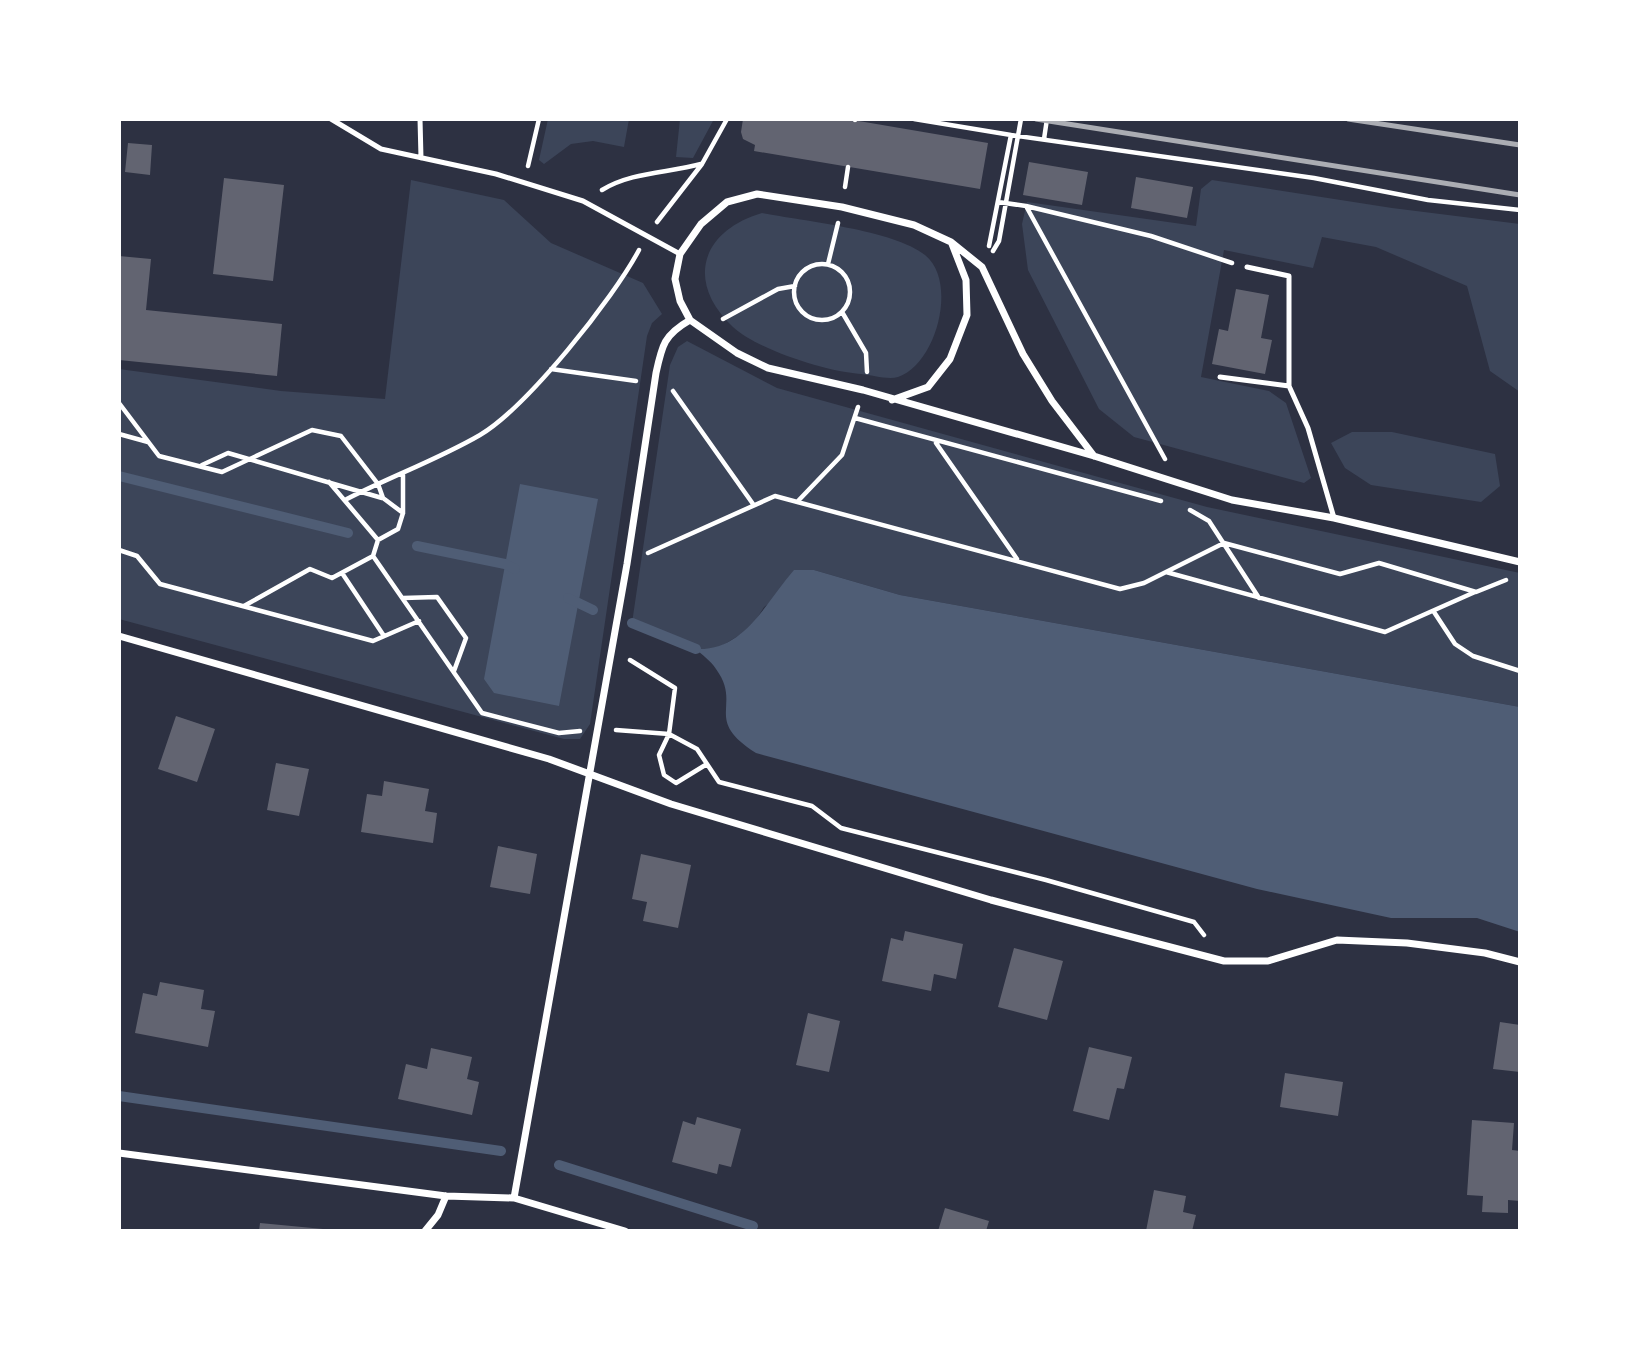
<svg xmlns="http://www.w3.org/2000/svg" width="1639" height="1350" font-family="'DejaVu Sans',sans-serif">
  <rect width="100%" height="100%" fill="#2d3142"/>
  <path fill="#3c4559" d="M548 119H629L624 147 593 141 571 144 544 164 539 160Z
    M680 119H714L693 158 676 157Z
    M411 180 504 200 551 243 643 283 662 314 652 323 647 336 590 724 580 739H564L119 619V369L281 391 385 399Z
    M1212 180 1392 208 1520 224V392L1490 371 1467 286 1376 247 1322 237 1313 268 1224 250 1201 377 1269 391 1286 403 1311 478 1304 483 1134 437 1099 409 1028 270 1022 224 1027 202 1196 226 1201 189Z
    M762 213C803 221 894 230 925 255 958 281 937 364 898 377 888 380 872 375 861 374 827 372 758 350 733 327 685 282 701 231 762 213Z
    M687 341 777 388 1207 507 1520 573V707L900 595 814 570 764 607 751 628 715 650 696 649 632 623 670 365 678 347Z
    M1352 432H1392L1495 454 1500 486 1481 502 1371 485 1345 468 1331 443Z"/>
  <path fill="#4f5d75" d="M520 484 598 499 559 706 494 693 484 679Z
    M794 570H814L900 595 1520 707V932L1477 918H1391L1257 889 756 753C702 719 743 706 716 669 711 661 702 655 696 649 745 651 765 603 794 570Z"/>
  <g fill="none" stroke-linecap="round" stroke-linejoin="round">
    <path stroke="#4f5d75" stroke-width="10" d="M119 476 348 533
      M417 546 505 564 515 569
      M568 598 593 610
      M632 623 696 649
      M119 1096 501 1151
      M559 1165 753 1226"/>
  </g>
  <path fill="#626471" d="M743 119H847L988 143 980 189 754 151 755 145 743 139 741 132Z
    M128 143 152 145 150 175 125 172Z
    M1029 162 1088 172 1082 205 1023 195Z
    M1136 177 1193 187 1187 218 1131 208Z
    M224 178 284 185 273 281 213 274Z
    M119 256 151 259 146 310 282 324 277 376 119 360Z
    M1236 289 1269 295 1261 338 1272 340 1265 374 1212 364 1219 329 1228 331Z
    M176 716 215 729 197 782 158 769Z
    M276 763 309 769 299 816 267 810Z
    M384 781 429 789 425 811 437 813 433 843 361 832 367 794 382 796Z
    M498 846 537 854 530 894 490 887Z
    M641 854 691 865 678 928 643 921 647 902 632 899Z
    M905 931 963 944 956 979 934 974 931 991 882 981 891 938 903 941Z
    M1014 948 1063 961 1047 1020 998 1007Z
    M160 982 204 990 201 1009 215 1011 208 1047 135 1033 143 993 157 996Z
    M808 1013 840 1021 829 1072 796 1065Z
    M1500 1022 1520 1025V1072L1493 1069Z
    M1089 1047 1132 1057 1124 1089 1117 1088 1109 1120 1073 1111Z
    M431 1048 472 1057 467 1079 479 1082 472 1115 398 1099 406 1064 427 1069Z
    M1285 1073 1343 1082 1338 1116 1280 1107Z
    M697 1117 741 1129 731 1167 719 1164 717 1174 672 1162 683 1121 695 1125Z
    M1472 1120 1514 1123 1512 1150 1520 1151V1201L1508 1200V1213L1482 1212 1483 1196 1467 1195Z
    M1154 1190 1186 1196 1183 1212 1196 1215 1192 1231H1146Z
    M945 1208 989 1221 986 1231H938Z
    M260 1223 323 1229V1231H259Z"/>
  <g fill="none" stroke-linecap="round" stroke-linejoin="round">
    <path stroke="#fff" stroke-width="4.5" d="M914 119 1011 135 989 246
      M855 120V119
      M1011 135 1314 178 1428 200 1520 210
      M1044 139 1047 119
      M528 166 539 119
      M845 187 848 167
      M602 190C631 172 668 173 701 164
      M998 202 1026 206 1165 459
      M1026 206 1151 236 1232 263
      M657 222 702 164 727 119
      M993 251 999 241 1021 119
      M828 264 838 223
      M794 292a28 28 0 1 1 56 0a28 28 0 1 1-56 0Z
      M842 312 866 353 867 372
      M723 319 778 289 795 286
      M551 369 636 381
      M673 391 753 504
      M119 403 159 456 222 472 312 430 341 436 378 484 383 498 403 513
      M855 418 1161 501
      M119 434 148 442
      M936 443 1017 559
      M202 465 228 453 382 498
      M329 482 378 540 373 556 482 713 559 733 580 731
      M345 500C389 477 437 460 480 435 527 407 613 299 639 250
      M798 501 842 455 858 407
      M1190 510 1209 521 1259 598
      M378 540 398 529 403 513V473
      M119 550 137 556 160 584 373 641 419 621
      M648 553 775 496 1120 589 1144 583 1224 543 1340 574 1379 563 1476 592 1506 580
      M1166 572 1385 632 1475 592
      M342 573 384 636
      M403 598 437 597 466 638 454 671
      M244 606 310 569 332 578 373 556
      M1434 612 1455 644 1473 656 1520 671
      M630 660 675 688 669 734 659 755 664 775 676 783 707 764
      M616 730 669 734 697 749 719 782 812 806 841 828 1046 880 1194 922 1204 935"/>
    <path stroke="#fff" stroke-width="5" d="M331 119 381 149 496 174 583 201 680 254
      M420 119 421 158
      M1247 267 1289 276V386L1308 428 1334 518
      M1220 377 1289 386"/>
    <path stroke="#fff" stroke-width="7" d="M892 400 928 387 950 359 967 315 966 280 952 244
      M1094 456 1052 401 1023 354 982 267 951 242 914 225 842 207 757 194 727 202 701 224 680 254 675 279 680 301 690 320 737 353 768 368 863 390 1094 456 1232 500 1334 518 1520 562
      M119 636 549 759 671 804 991 900 1224 961H1268L1337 940 1407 943 1485 953 1520 962
      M119 1153 446 1196 514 1198 625 1231
      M514 1198 627 564 656 373C662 345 664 335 690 320
      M425 1231 438 1215 446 1196"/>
    <path stroke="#abadb3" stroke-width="5" d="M1036 119 1520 195
      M1348 119 1520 145"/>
  </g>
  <rect width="1639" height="1350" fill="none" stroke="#ffffff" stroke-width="242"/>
</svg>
